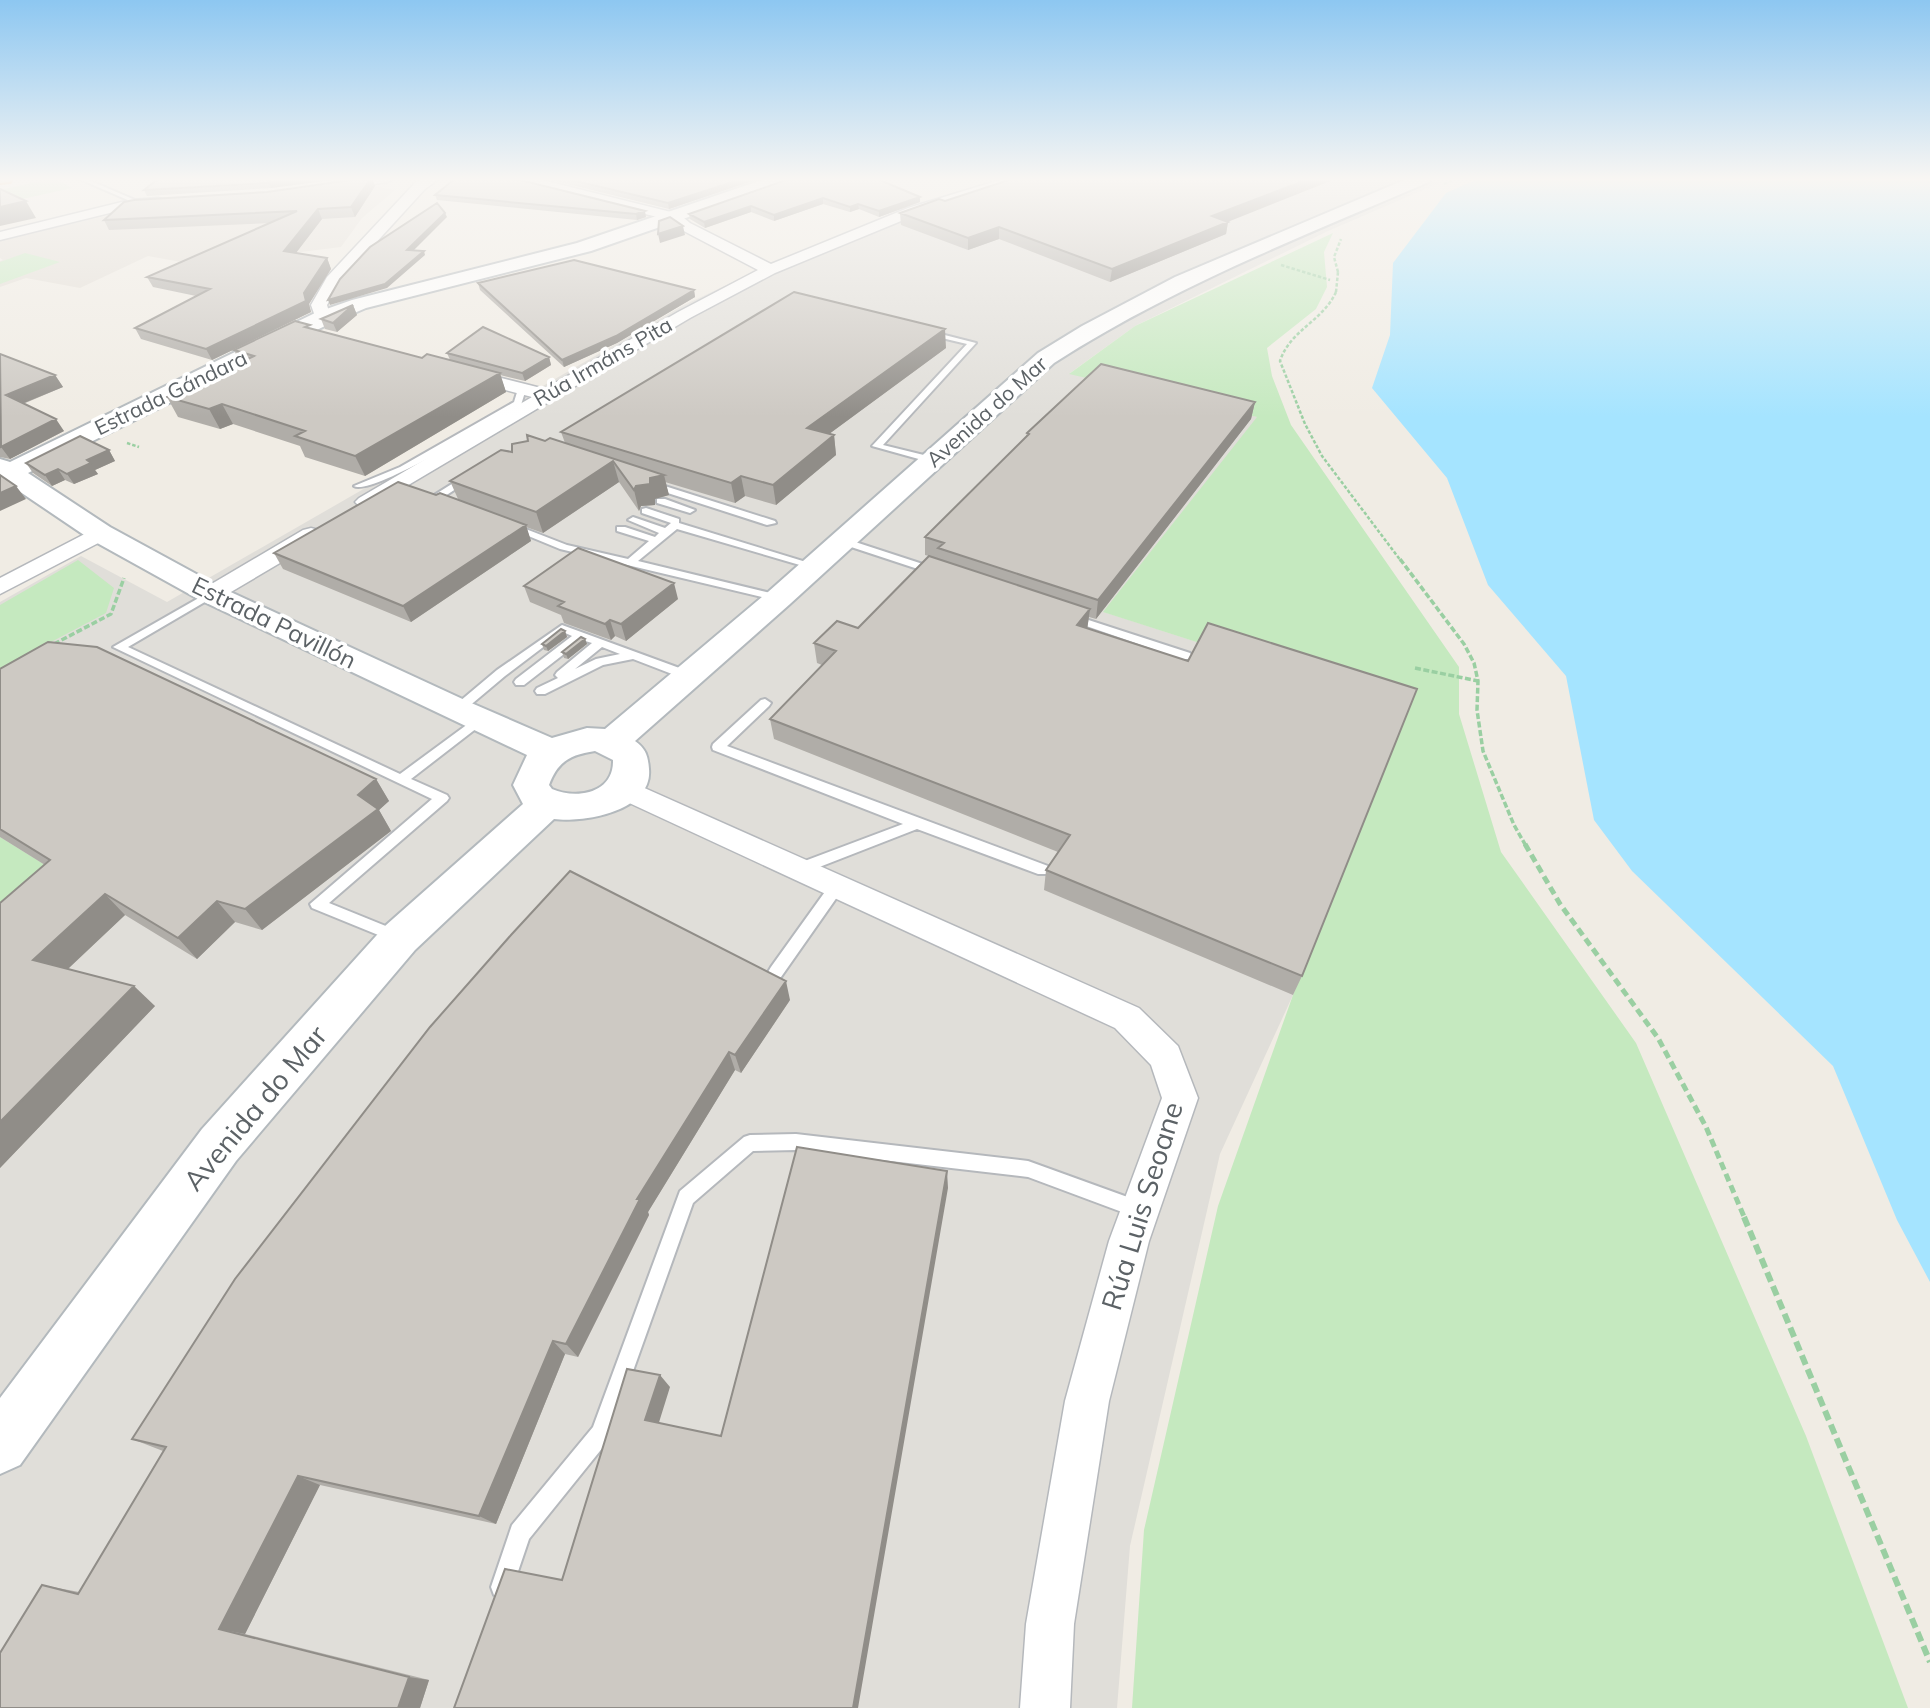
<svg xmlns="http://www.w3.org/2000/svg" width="1930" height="1708" font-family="Mulish,sans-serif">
  <rect width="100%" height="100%" fill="#f0ece4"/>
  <path fill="#e0ded9" d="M1003 178H1451L1328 231 1135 326 1070 373 1258 417 1104 612 1408 710 1293 995 1220 1154 1130 1546 1117 1708H0V602L81 556 167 602 682 306 792 254Z"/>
  <path fill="#e2ddd5" d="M373 186 395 190 362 218 341 247 301 252 232 248 198 265 148 256 80 288 26 278 0 287V261L3 260 0 258V240L137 209Z"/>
  <path fill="#c5e9bf" d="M54 178 72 188 0 204V190Z
    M1333 233 1324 252 1327 287 1316 309 1267 348 1272 376 1291 425 1459 667V714L1501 852 1636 1043 1806 1436 1908 1708H1132L1144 1530 1218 1206 1293 995 1408 710 1103 612 1257 417 1069 374 1135 326Z
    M25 253 60 262 0 284V262Z
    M78 560 114 588 106 613 0 669V605Z
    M0 837 71 881 0 945Z"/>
  <path fill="#a5e4ff" d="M1480 178H1930V1282L1897 1220 1833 1066 1632 871 1594 820 1566 676 1488 585 1447 478 1372 388 1390 335 1393 263 1446 193Z"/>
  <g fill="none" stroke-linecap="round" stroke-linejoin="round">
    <defs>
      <path id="lane" d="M77 178H84L142 203 137 204Z
        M925 330 976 343 883 445 936 458 938 460 933 463 872 446 967 344 925 334Z
        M522 386 526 389 521 405C498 418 371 497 354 486L400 467 514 402 518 389Z
        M463 477 471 479 442 498 447 502 446 504 431 501V497Z
        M649 481 775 521 776 523 767 525 646 486 644 484Z
        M657 499H665L695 510 690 513 657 503Z
        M646 508 679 519V523L819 566 814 569 810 568 677 529 638 561 783 596 785 598 779 601 560 549 509 528 518 526 567 545 628 559 649 541 617 531V527H625L655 537 659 533 628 520 633 517 665 528 671 523 642 513V509Z
        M843 538 938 569 939 571 938 573H930L839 543V539Z
        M211 591 215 592V596L128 647 400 774 476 718 480 717 486 721 411 779 447 795 449 798 447 801 329 903 403 933 405 937 403 941 398 943 393 941 312 908 310 904 432 799 113 647Z
        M1070 614 1190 653 1192 656 1190 659H1182L1066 619V615Z
        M562 625 693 673 695 676 689 680 685 679 633 659 603 665 545 694H537L535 691 537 688 558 678 555 675 557 672 592 643 582 640 524 685H516L514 682 516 679 572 636 563 632 505 676 461 713H453L451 710 453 707 497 670ZM602 647 620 654 596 659 575 669Z
        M765 699 771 703 769 706 727 746 1048 866 1050 870 1048 874H1038L917 829 804 873H794L792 869 794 865 903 824 713 750 712 747 713 744 761 700Z
        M837 880 842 882 844 886 842 890 781 977 776 978 771 977 768 972 771 967 832 882Z
        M796 1134 1028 1161 1144 1203 1147 1209 1144 1215 1138 1218 1028 1177 796 1150 753 1151 693 1203 608 1441 529 1539 510 1595 502 1598 494 1595 491 1587 512 1525 593 1427 680 1191 744 1137 750 1135Z"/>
      <path id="street" d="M363 178H395L388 182 333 190 326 186 333 182Z
        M424 178H440L425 189 340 282 327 305 331 318 329 322H317L311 305 327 277 415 183Z
        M513 178H534L679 214 690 223 771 264 908 208 1006 178H1025L918 214 775 273 690 318 373 506H359L355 502 359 498 532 397 460 378 457 374 460 370 466 369 545 389 678 312 758 270 680 229 669 220 515 181Z
        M158 198 163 199V205L130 208 0 240V232L130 200Z
        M100 526 108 528 111 533 108 538 0 594V578Z
        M311 528 319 530 322 535 319 540 219 599H203L199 594 203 589 303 530Z
        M622 778 1139 1008 1178 1046 1198 1098 1149 1241 1109 1401 1074 1624 1070 1708H1020L1026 1624 1065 1401 1109 1241 1162 1098 1151 1065 1115 1028 612 795 608 788 612 781Z"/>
      <path id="secondary" d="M768 178H791L789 182 591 251 366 308 331 323 28 473 110 527 222 588 469 702 552 738 587 728 605 729 768 592 1038 353 1082 326 1175 277 1409 178H1431L1429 182C1301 237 1172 287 1054 363L790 604 635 741C646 749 648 756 649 769 653 811 585 823 554 819L415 950 236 1161 20 1465 0 1474V1398L202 1129 385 926 523 804 513 785 527 755 200 600 90 539 7 483 0 485V459L10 462 315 313 352 300 577 243ZM595 751 613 760C614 793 577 800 552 789L549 785C558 761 570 755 595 751Z"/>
      <path id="highway" d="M0 178H12L10 182 0 183Z"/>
    </defs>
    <use href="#lane" stroke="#b5b8bc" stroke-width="4"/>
    <use href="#street" stroke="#b5b8bc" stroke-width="3"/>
    <use href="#secondary" stroke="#b3b9bd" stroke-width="4"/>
    <use href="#highway" stroke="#f48700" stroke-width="4"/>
    <path stroke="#9acfa2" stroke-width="2.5" stroke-dasharray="3.5 2" stroke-linecap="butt" d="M1444 184 1459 178
      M1281 265 1330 280
      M1338 272 1334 257 1341 239
      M1336 292C1323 321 1290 330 1280 361L1305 424 1322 456 1401 561
      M127 443 139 447"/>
    <path stroke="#9acfa2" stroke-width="3.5" stroke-dasharray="6 2.5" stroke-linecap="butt" d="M1400 559 1464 644 1474 663 1478 681 1477 710 1483 751 1514 825 1526 846
      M54 644 111 614 124 578
      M1415 668 1478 681"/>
    <path stroke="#9acfa2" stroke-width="5" stroke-dasharray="8 4.5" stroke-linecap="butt" d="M1525 844 1560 904 1658 1038 1706 1127 1745 1219"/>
    <path stroke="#9acfa2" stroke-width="6" stroke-dasharray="10 5" stroke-linecap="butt" d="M1744 1217 1930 1662"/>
    <use href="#lane" fill="#fff" fill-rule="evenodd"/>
    <use href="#street" fill="#fff" fill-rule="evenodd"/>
    <use href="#secondary" fill="#fff" fill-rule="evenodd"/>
    <use href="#highway" fill="#ffd38c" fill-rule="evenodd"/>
    <path stroke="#9acfa2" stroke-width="2.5" stroke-dasharray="3.5 2" stroke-linecap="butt" d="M1336 292 1338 272"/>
  </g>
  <path fill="#b0ada8" d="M347 178 271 188 147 196 144 190Z
    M365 178H372L375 186 355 217 322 219 296 253 327 258 331 269 309 304 311 312 212 360 141 339 135 328 196 296 153 287 147 277 271 223 109 230 104 220 267 192Z
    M456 178 646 217 637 220 437 200 435 195Z
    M543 178H761L669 209Z
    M789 179 920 202 879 217 859 209 850 212 823 204 774 221 751 212 705 228 690 219 689 214Z
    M945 201 1228 222 1226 234 1110 282 999 239 968 250 901 225 900 213Z
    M478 283 694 290 695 297 617 343 564 367 480 290Z
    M353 305 357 315 337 332 325 329 321 319Z
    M312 329 422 358 450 360 447 353 549 357 551 365 525 381 500 375 506 392 365 476 305 457 300 446 233 424 220 429 178 417 167 397 240 363 234 350Z
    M946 348 829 434 834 435 836 455 776 505 745 496 735 503 665 482 669 495 655 499V505L641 506 639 511 619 482 543 533 526 527 531 541 411 622 283 569 274 553 436 495 458 499 450 481 512 452 545 441 565 443 561 432Z
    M0 354 55 375 63 387 23 404 64 431 10 459 0 457Z
    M1255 402 1251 419 1096 619 1089 617 1087 629 1302 976 1293 995 1044 890 1046 870 1058 852 774 739 770 719 822 665 817 663 814 643 858 628 929 556 925 555V537L1026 437 1027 433Z
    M109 450 115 461 95 470 98 474 74 484 65 480 52 486 33 473 26 463Z
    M524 586 678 599 626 641 615 636 611 640 564 623 561 615 530 602Z
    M565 631 567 637 548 651 544 650 542 644Z
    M585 639 587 644 568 659 564 658 562 652Z
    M0 669 376 779 389 801 379 810 391 831 262 930 235 922 197 959 125 915 68 969 155 1006 0 1168V903L45 865 0 837Z
    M790 1000 741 1073 735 1070 648 1212 649 1215 578 1357 565 1354 496 1524 320 1485 245 1634 429 1680 420 1708 42 1585 79 1592 163 1451 132 1439Z"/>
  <path fill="#908d88" d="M305 178H347L271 188 268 183Z
    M371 178H372L375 186 355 217 351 207Z
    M745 178H761L669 209 668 203Z
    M1311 178H1338L1210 229 1212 216Z
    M920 197V202L879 217V211Z
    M823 198V204L774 221V215Z
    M26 201 36 218 0 226V207Z
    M858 204 859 209 850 212V207Z
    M751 206V212L705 228 704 222Z
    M318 209 322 219 289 262 284 251Z
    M645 211 646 217 637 220 636 214Z
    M445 213 447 217 409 255 407 250Z
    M1228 222 1226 234 1110 282 1112 269Z
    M683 226 685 235 660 243 658 234Z
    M999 227V239L968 250V238Z
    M424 251 425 255 387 288 330 305 328 300Z
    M327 258 331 269 309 304 311 312 212 360 206 349 304 293Z
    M694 290 695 297 617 343 564 367 562 360Z
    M353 305 357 315 337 332 333 323Z
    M945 329 946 348 810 448 807 428Z
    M549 357 551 365 525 381 522 373Z
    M500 373 506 392 365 476 355 456Z
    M55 375 63 387 14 407 6 395Z
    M1255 402 1251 419 1096 619 1098 600Z
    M222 404 233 424 220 429 209 409Z
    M56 419 64 431 10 459 1 447Z
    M834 435 836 455 776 505 773 485Z
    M109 450 115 461 95 470 98 474 74 484 67 474 87 460Z
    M613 461 619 482 543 533 536 512Z
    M58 469 65 480 52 486 45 475Z
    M664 475 669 495 655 499V505L641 506 639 511 634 490 636 486 650 478Z
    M741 476 745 496 735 503 731 483Z
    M16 486 26 499 0 511V493Z
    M526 525 531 541 411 622 403 606Z
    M674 583 678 599 626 641 621 624Z
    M1090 609 1087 630 1077 625Z
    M610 620 615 636 611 640 605 624Z
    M565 631 567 637 548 651 546 646Z
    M585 639 587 644 568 659 566 654Z
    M376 779 389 801 379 810 391 831 262 930 245 909 358 795Z
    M105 894 125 915 56 980 33 960Z
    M217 901 235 922 197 959 178 938Z
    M786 981 790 1000 741 1073 735 1055Z
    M134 986 155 1006 0 1168V1122Z
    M729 1052 735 1070 648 1212 649 1215 578 1357 566 1344 637 1199Z
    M947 1171 948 1188 858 1708H853Z
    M553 1341 565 1354 496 1524 479 1516Z
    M660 1375 670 1387 656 1432 645 1420Z
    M298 1476 320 1485 245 1634 219 1629Z
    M409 1677 429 1680 420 1708H398Z"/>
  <path fill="#cdc9c3" stroke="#908d88" stroke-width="2" d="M159 178H305L268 183 144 190Z
    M365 178H371L351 207 318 209 284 251 327 258 304 293 306 301 206 349 135 328 210 289 147 277 297 211 104 220 124 202 134 200 267 192Z
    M456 178H512L645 211 636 214 435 195Z
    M563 178H745L668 203Z
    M790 178H875L920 197 879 211 858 204 850 207 823 198 774 215 751 206 704 222 689 214 789 179Z
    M1015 178H1311L1212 216 1228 222 1112 269 999 227 968 238 900 213 939 199 945 201Z
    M0 189 26 201 0 207Z
    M437 203 445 213 407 250 424 251 385 284 328 300 340 279 370 247Z
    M670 217 683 226 658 234 659 221Z
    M574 260 694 290 616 336 562 360 478 283Z
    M794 292 945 329 807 428 834 435 773 485 741 476 731 483 561 432Z
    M353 305 333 323 321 319 328 316Z
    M295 321 310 325 305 327 422 358 427 354 500 373 355 456 295 436 305 431 222 404 209 409 167 397 254 356 234 350Z
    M483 327 549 357 522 373 447 353Z
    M0 354 55 375 6 395 56 419 1 447Z
    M1101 364 1255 402 1098 600 938 548 944 543 925 537 1029 434 1027 433Z
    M527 435 545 441 550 438 664 475 650 478V484L636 486 634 490 613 461 536 512 450 481 501 450 512 452V444L528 441Z
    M80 436 109 450 87 460 91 463 67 474 58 469 45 475 26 463Z
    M0 475 16 486 0 493Z
    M398 482 436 495 440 493 526 525 403 606 274 553Z
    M578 548 674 583 621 624 610 620 605 624 558 606 564 602 524 586Z
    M929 556 1090 609 1077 625 1188 661 1208 623 1417 689 1302 976 1046 870 1070 835 770 719 836 651 814 643 837 621 858 628Z
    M561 629 565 631 546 646 542 644Z
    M581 637 585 639 566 654 562 652Z
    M48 642 97 647 376 779 358 795 378 809 245 909 217 901 178 938 105 894 33 960 134 986 0 1122V903L50 860 0 829V669Z
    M570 871 786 981 735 1055 729 1052 637 1199H640L566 1344 553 1341 479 1516 298 1476 219 1629 409 1677 398 1708H0V1653L42 1585 78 1594 166 1447 132 1439 235 1279 430 1027 511 935Z
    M797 1147 947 1171 853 1708H454L505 1569 562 1580 627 1369 660 1375 645 1420 721 1436Z"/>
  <linearGradient id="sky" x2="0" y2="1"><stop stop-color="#8dc7f1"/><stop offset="0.43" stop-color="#f8f6f3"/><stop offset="1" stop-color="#f8f6f3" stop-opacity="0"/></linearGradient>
  <rect width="1930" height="417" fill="url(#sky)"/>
  <g text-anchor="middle" stroke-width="7" stroke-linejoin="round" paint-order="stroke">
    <g font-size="21" fill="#5c6266" stroke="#fff">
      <text transform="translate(603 362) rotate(-30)" y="7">Rúa Irmáns Pita</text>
      <text transform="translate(171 393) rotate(-26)" y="7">Estrada Gándara</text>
      <text transform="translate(987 412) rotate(-42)" y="7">Avenida do Mar</text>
    </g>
    <g font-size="24" fill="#5c6266" stroke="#fff">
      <text transform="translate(274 623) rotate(26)" y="8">Estrada Pavillón</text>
    </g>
    <g font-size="28" fill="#5c6266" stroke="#fff">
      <text transform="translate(255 1108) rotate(-50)" y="10">Avenida do Mar</text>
      <text transform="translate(1142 1206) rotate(-73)" y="10">Rúa Luis Seoane</text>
    </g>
  </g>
</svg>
